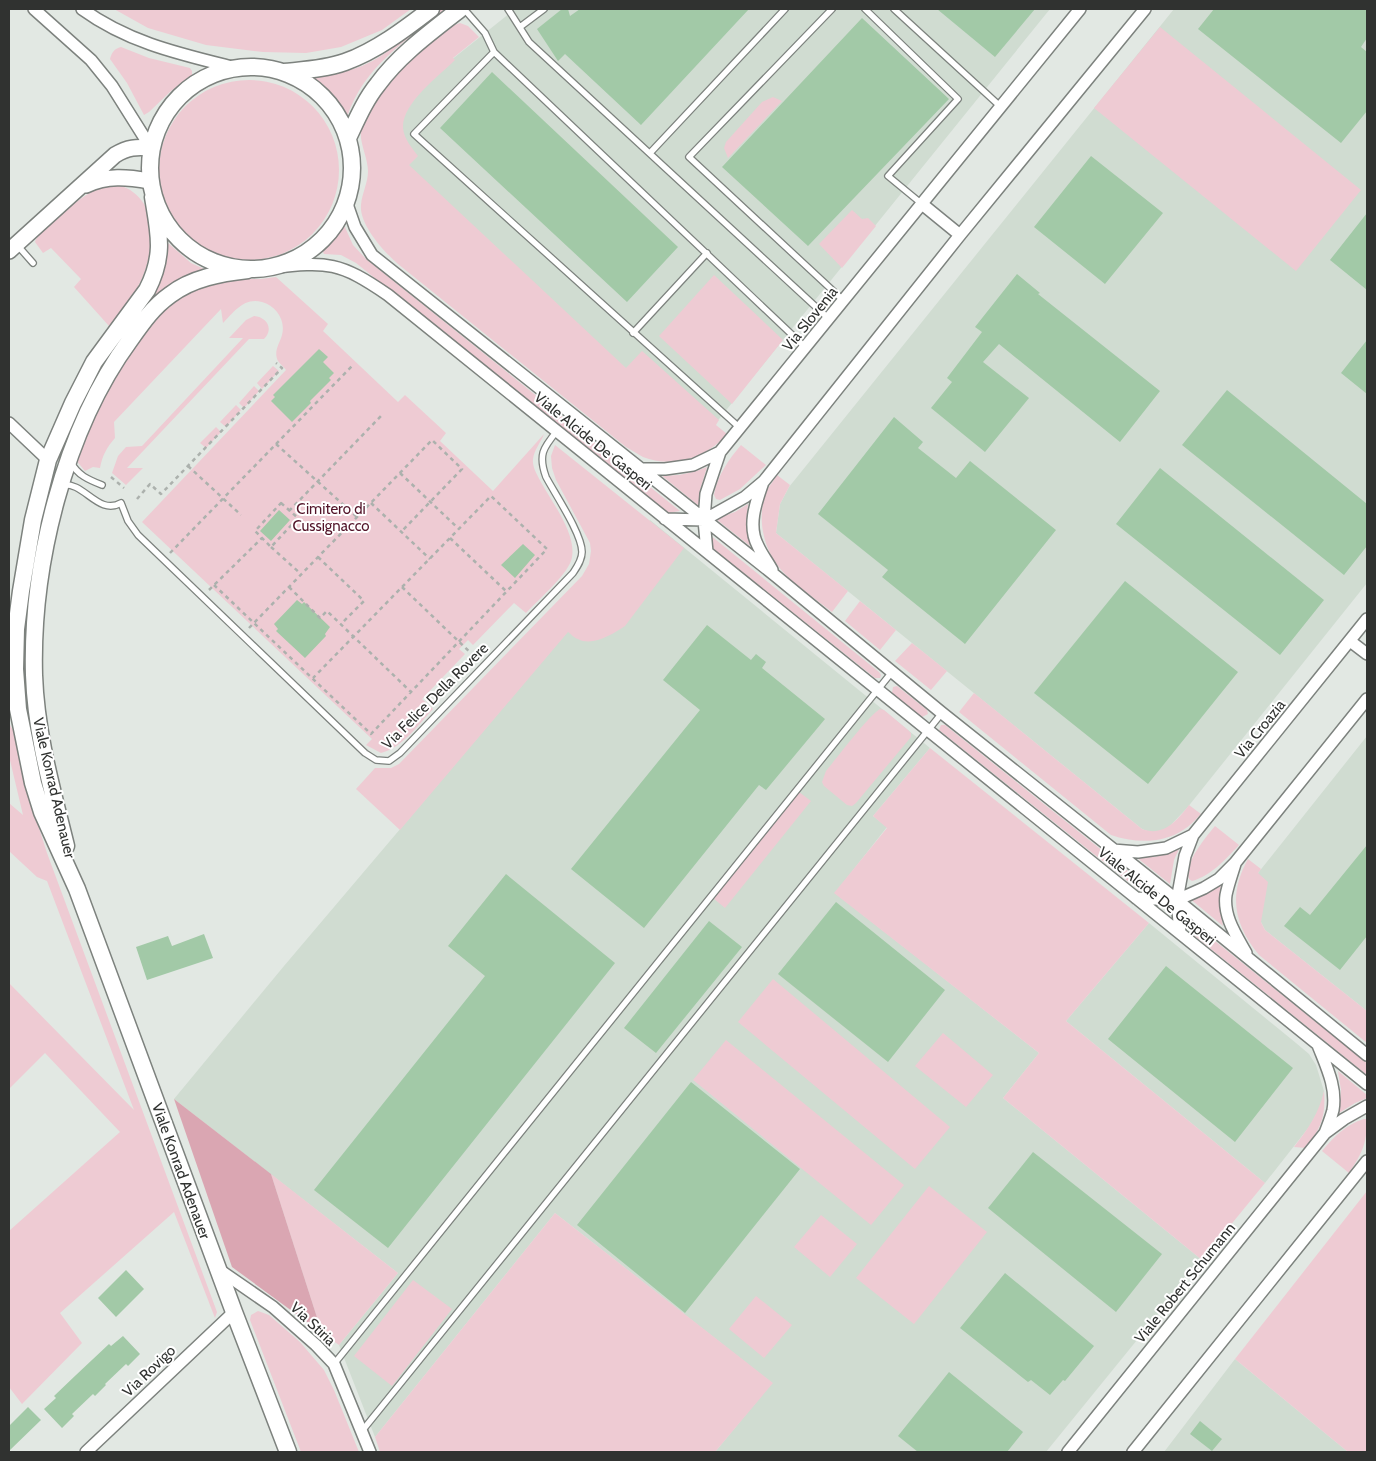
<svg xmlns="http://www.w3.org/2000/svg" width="1376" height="1461" font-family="Cabin,sans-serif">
  <rect width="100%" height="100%" fill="#e2e8e3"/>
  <path fill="#d0dcd1" d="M515 9H1050L715 424 378 213 375 121Z
    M1174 9H1367V583L1187 808 1169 827 1159 832H1150L1142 829 776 533 780 504 789 487Z
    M650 520 930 748 873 816 887 827 835 893 1039 1053 1003 1098 1202 1260 1046 1452H715L772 1383 555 1213 375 1437 339 1345 398 1273 174 1099 284 966 568 631Z
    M1367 736V1011L1265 930 1261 922 1258 873Z
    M1149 923 1296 1043 1309 1054 1316 1065 1324 1091 1321 1106 1309 1127 1265 1183 1066 1021Z
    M1235 1359 1348 1452H1164Z"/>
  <path fill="#eecbd3" d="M114 9H411L382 30 341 47 306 53 263 52 206 45 148 28Z
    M441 9H445C406 41 364 66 347 117 341 114 339 107 335 102 327 92 315 86 308 76 326 74 345 73 362 66 390 54 417 28 441 9Z
    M460 23 468 26 479 37 453 58 455 60C438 77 402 103 403 128 404 139 412 148 418 156L409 165 626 368 642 351 719 420 716 425 727 434C708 457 672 469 643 457 637 454 632 450 626 447L398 264C384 252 359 224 361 205 362 193 368 183 368 171 368 158 359 142 361 130 362 122 367 113 371 106 391 73 422 50 452 26Z
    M1160 27 1361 190 1296 271 1094 108Z
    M121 47 149 58 190 68 192 71V75L171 91 149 112 144 115 127 83 110 59C112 52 114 49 121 47Z
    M159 170a90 90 0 1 1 180 0a90 90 0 1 1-180 0Z
    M773 97 782 101 728 158 724 148 726 142 762 102Z
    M118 185C166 198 154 264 133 295 126 306 117 316 109 326L74 287 81 279 51 248 43 253 35 242C38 230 82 196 95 190 102 186 110 186 118 185Z
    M852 210 862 219 868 218 876 226 842 268 819 244Z
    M344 225 353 245 366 259 680 511 668 513 356 263 341 255 324 254 323 252Z
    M168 243 191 263 204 269C186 275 170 283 155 296L151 293Z
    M714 275 783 340 732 404 659 336Z
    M276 277 328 324 323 331 398 402 405 395 446 433 440 441 493 491 544 434C541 442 534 450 533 459 532 468 538 476 542 484 553 504 579 537 571 561 565 577 538 600 526 613L514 603 473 645 468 640 459 649 465 654 422 699 433 709C418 725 402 748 381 753L366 745 372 739 142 522 286 370C284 367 280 364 278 361 273 351 280 343 282 335 286 320 276 306 262 302 244 297 234 312 223 323L221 309 114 422 115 438C107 447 102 456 100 468L93 467 85 471 75 459 85 435 118 368 156 315 184 292 226 279H261Z
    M254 316C267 317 274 329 264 339H249L127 468H143L126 485 112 473 118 456 126 447 142 446 243 338H229L246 320Z
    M273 366 279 371 262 389 257 383Z
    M254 386 259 391 244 408 239 403Z
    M236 405 241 410 226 427 220 422Z
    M216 427 221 432 206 448 200 443Z
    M555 445 684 548 625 626C613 634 592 647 578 639 574 638 571 634 568 632L400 830 356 789 375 768H391L399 764 582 576 589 564 591 551 590 543 556 480 552 468 551 456Z
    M741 445 766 465 740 489 720 500 716 499 714 495C717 476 729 459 741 445Z
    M707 467 700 490 699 506 661 475C677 477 692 473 707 467Z
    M777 475 790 485 780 504 776 533 848 591 832 612C816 599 797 587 783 572 763 551 755 515 768 488 771 484 774 480 777 475Z
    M748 504 746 524 750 546 716 519 735 512Z
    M710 535 879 672 881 675 880 678H875L712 548Z
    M860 601 896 630 880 650 845 621Z
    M912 643 947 671 931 690 895 661Z
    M897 686 927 710 928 714 922 717 892 693 893 687Z
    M974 693 1142 829C1163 837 1177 821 1189 805L1201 814C1195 820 1190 826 1183 830 1162 844 1134 843 1111 835L959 712Z
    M880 709 884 710 908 730 911 733V737L856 803 852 806 847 805 824 786 822 782 826 771C836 759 870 714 880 709Z
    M9 723 16 736 33 809 47 853 217 1312 215 1318 174 1212 60 1313 82 1343 22 1404 9 1387V1231L120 1132 45 1053 9 1089V983L134 1110 47 881 37 877 9 851V803L23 815 9 756Z
    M941 725H945L1153 891H1140L939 730Z
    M930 748 1149 923 1066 1021 1265 1183 1202 1260 1003 1098 1039 1053 834 893 887 828 873 816Z
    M799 792 811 801 725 908 713 898Z
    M1215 826 1239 845C1226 859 1211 876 1192 881L1189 879C1183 864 1206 837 1215 826Z
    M1179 849 1174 860 1170 884 1136 857H1155Z
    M1248 859 1261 869 1258 873 1268 882 1261 922 1265 930 1367 1011V1043L1259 955C1234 925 1228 895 1248 859Z
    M1221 882 1219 904 1223 926 1189 898 1203 895Z
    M1185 917 1367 1063V1075L1191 933 1186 925Z
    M773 979 950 1127 915 1169 738 1022Z
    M943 1033 993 1075 966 1107 915 1066Z
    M726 1040 904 1185 871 1225 693 1080Z
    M1338 1071 1367 1095V1098L1355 1103 1339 1113 1341 1090Z
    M1324 1091C1326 1116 1321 1128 1306 1148L1294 1147C1308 1129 1319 1113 1324 1091Z
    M1364 1119H1367C1367 1144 1362 1153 1349 1173L1322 1151C1334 1137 1346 1124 1364 1119Z
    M271 1174 398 1273 339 1345 322 1333Z
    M929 1186 987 1232 914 1324 856 1278Z
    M1367 1191V1452H1348L1235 1359Z
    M555 1213 773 1383 715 1452H380L375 1437Z
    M821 1215 857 1244 830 1277 794 1247Z
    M413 1280 452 1309 392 1386 354 1356Z
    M756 1296 792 1325 764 1358 729 1329Z
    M258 1311 269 1315 300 1342 324 1370 334 1390 359 1452H301L250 1320 251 1315Z"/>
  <path fill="#daa6b2" d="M174 1099 271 1174 322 1333 232 1267Z"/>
  <path fill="#a2c9a7" d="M562 9H568L570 16 580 9H749L641 125 565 54 558 61 537 29Z
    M937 9H1035L995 57Z
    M1214 9H1367V38L1361 47 1367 52V111L1341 143 1198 29Z
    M862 18 949 99 808 246 722 167Z
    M492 72 678 247 627 302 440 128Z
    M1091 156 1163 213 1105 284 1034 227Z
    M1367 213V290L1330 260Z
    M1017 274 1040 293 1038 294 1160 391 1120 442 999 344 983 362 1029 398 985 452 931 408 952 382 947 378 982 332 975 327Z
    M1367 340V394L1341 373Z
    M319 349 328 357 323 362 334 373 329 378 331 380 310 401 311 403 292 422 271 401 275 397 273 395Z
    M1227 390 1367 504V546L1344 575 1182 445Z
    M894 417 923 442 918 448 956 478 970 461 1056 530 965 644 882 577 888 570 818 514Z
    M1160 468 1324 600 1280 655 1116 524Z
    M279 510 290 520 271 541 260 531Z
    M523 544 535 555 515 578 501 565Z
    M1125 581 1238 672 1148 784 1034 693Z
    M297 600 302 604 304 602 330 627 325 634 326 636 305 658 276 631 278 629 274 624Z
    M707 625 751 660 756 654 766 662 762 668 825 719 766 790 759 785 644 928 571 869 700 710 663 680Z
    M1367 845V936L1340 970 1284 926 1300 907 1310 915Z
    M506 874 615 963 388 1248 314 1190 485 976 448 946Z
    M836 902 945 990 888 1062 778 974Z
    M709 921 742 947 656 1053 624 1028Z
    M204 934 213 958 147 980 136 947 168 936 172 946Z
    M1166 966 1293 1068 1235 1142 1108 1039Z
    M691 1082 800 1169 685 1313 577 1225Z
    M1033 1152 1162 1254 1116 1312 988 1208Z
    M126 1270 144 1289 116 1317 98 1298Z
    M1005 1273 1094 1346 1065 1381 1063 1380 1050 1395 1031 1380 1028 1382 960 1328Z
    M123 1336 140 1354 128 1366 126 1364 105 1384 106 1385 95 1396 93 1394 72 1414 74 1416 62 1428 44 1409 56 1398 54 1396 76 1375 109 1344 111 1346Z
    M949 1372 1023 1432 1007 1452H918L898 1436Z
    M28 1407 41 1420 9 1451V1426Z
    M1200 1421 1222 1439 1212 1451 1190 1434Z"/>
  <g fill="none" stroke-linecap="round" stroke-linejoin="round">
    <defs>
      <path id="service" d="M464 9 485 33 494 52 806 348
        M508 9 529 42 829 319
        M832 9 689 157 844 301
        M865 9 958 99 888 176 922 204
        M894 9 1001 107
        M520 27 544 9
        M494 52 414 134 740 428
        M650 153 785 9
        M18 246 33 263
        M633 333 707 253
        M71 462C77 475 89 480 102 485
        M62 485C84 481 98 516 121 503L128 521 138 535 365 753 376 760 389 761 400 753 573 573C577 567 582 560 582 552 582 534 555 494 546 477 538 455 543 448 557 431
        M334 1364 892 672
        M362 1431 942 713"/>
      <path id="minor" d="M34 9 91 60 112 86 151 148
        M82 9C129 43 180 54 236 68
        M347 204 355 227 372 255 777 577 942 713 1177 900 1367 1055
        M922 204 960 235
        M271 268C328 261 340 262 388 295L1367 1084
        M9 423 48 460
        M640 469H665L693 465 720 452
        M763 482C756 502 747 526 758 546 762 555 768 562 772 570
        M665 519 704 520 745 497 764 481 960 235 1145 9
        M707 552 704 520 706 494 720 452 1080 9
        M1350 641 1367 654
        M1113 850 1138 852 1166 848 1193 835
        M1235 864C1232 874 1228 885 1226 895 1223 916 1236 935 1246 953
        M1136 898 1177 900 1204 888 1219 879 1235 863 1367 699
        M1180 933 1177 900 1185 856 1193 835 1367 619
        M1318 1045C1326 1066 1337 1087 1333 1110 1331 1118 1328 1125 1325 1133
        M218 1269 273 1307 316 1345 334 1364 370 1452
        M86 1452 234 1312
        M1068 1452 1325 1133 1344 1119 1367 1106
        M1133 1452 1367 1161"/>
      <path id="tertiary" d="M86 185C107 175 127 177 150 181
        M9 251 115 155C128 147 136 147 151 148"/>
      <path id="secondary" d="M150 168a101 101 0 1 1 202 0a101 101 0 1 1-202 0Z
        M284 72C304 70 326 69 345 62 376 51 405 29 431 9
        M348 138C357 119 365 100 378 84 400 54 431 32 460 9
        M153 197C159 233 165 255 147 290L94 362 73 403 48 460 33 520 21 591 16 629 15 669 18 709 33 783 42 812 77 889 234 1312 288 1452
        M66 846C52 789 36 734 34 675 31 565 64 430 130 340 142 323 153 307 170 295 192 278 221 273 248 270"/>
    </defs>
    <use href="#service" stroke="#7d827e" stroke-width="8"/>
    <use href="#minor" stroke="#7d827e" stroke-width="14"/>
    <use href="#tertiary" stroke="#7d827e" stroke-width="18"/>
    <use href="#secondary" stroke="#7d827e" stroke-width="19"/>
    <path stroke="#acb1ad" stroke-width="2.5" stroke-dasharray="4 4" stroke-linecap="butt" d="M276 444 357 517
      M188 466 241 515
      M400 473 459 529
      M111 477 124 488
      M137 499 150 484 161 494 282 368 276 363
      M281 503 298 518 271 547 255 531Z
      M371 503 430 559
      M289 511 381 416
      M450 538 507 592
      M271 547 301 574
      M170 553 352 366
      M318 557 364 601 341 624
      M214 585 371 734 547 549 491 496 313 678
      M289 587 320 618 327 611 411 692
      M402 587 477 659
      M209 590 262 538
      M249 628 432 440 462 469 401 532"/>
    <use href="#service" stroke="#fff" stroke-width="5.5"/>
    <use href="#minor" stroke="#fff" stroke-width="11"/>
    <use href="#tertiary" stroke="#fff" stroke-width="15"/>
    <use href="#secondary" stroke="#fff" stroke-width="16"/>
  </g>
  <g text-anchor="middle" stroke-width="4" stroke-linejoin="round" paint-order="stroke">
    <g font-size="15" fill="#303230" stroke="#fff">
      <text transform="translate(810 319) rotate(-51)" y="5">Via Slovenia</text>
      <text transform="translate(593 441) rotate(39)" y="5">Viale Alcide De Gasperi</text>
      <text transform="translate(435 696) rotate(-45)" y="5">Via Felice Della Rovere</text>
      <text transform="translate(1260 729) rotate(-51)" y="5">Via Croazia</text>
      <text transform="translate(54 788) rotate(77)" y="5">Viale Konrad Adenauer</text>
      <text transform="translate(1157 896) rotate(39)" y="5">Viale Alcide De Gasperi</text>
      <text transform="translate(181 1171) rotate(70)" y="5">Viale Konrad Adenauer</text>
      <text transform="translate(1185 1283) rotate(-51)" y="5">Viale Robert Schumann</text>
      <text transform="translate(313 1324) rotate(43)" y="5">Via Stiria</text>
      <text transform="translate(149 1371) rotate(-44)" y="5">Via Rovigo</text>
    </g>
    <g font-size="15" fill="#521429" stroke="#fff">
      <text x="331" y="514">Cimitero di<tspan x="331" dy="17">Cussignacco</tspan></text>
    </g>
  </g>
  <rect width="1376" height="1461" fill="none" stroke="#303230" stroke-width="20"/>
</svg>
